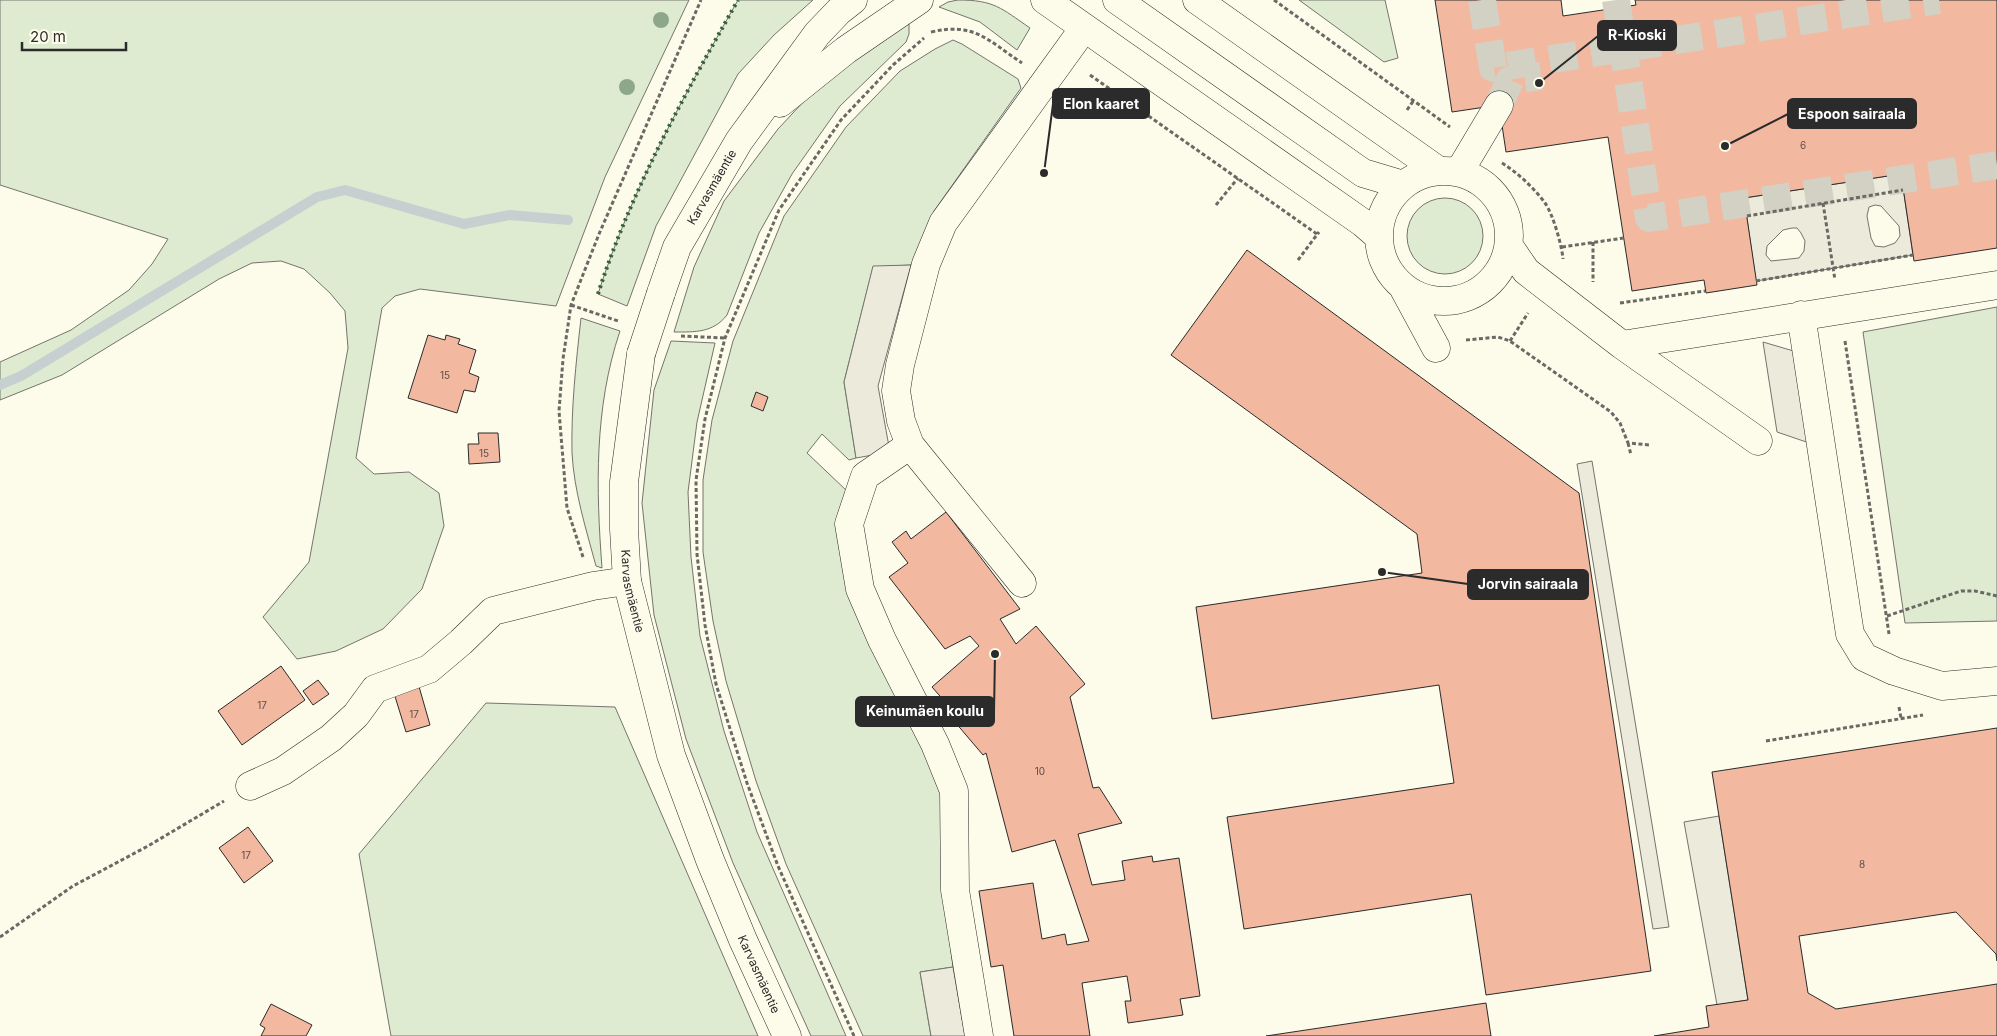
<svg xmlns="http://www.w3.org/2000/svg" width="1997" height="1036" font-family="Inter,sans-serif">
  <rect width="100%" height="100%" fill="#fdfbea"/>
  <path fill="#deebd1" stroke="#74746e" d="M0 0H689L605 177 556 306 420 289 395 296 382 308 356 458 374 474 409 472 439 493 444 526 422 589 383 629 336 651 297 659 263 617 309 562 348 348 345 311 330 293 304 269 281 261 252 263 219 279 62 375 0 400V362L71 330 129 290 152 264 168 239 0 185Z
    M738 0H813L774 35 738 74 656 226 627 306 598 294C631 190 685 94 738 0Z
    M958 0C994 0 1001 8 1030 28L1017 50 980 22 939 7 948 2Z
    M1299 0H1385L1398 58 1384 62Z
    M909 23V34L906 42 840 106 792 174 759 233 727 315C713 333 695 332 674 332L694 267 724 201 778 129 835 68Z
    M953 40 962 44 1018 79 1021 88 934 211 911 265 873 267 844 382 856 458 849 460 822 434 807 453 847 491 840 521 942 795 945 904 953 967 920 972 931 1036H863L786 864 756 781 726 681 713 621 703 552V480L712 420 733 341 784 216 846 127 900 71 935 49Z
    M1407 236a38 38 0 1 1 76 0a38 38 0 1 1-76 0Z
    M1997 307V621L1905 623 1863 332Z
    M581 318 620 331C594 408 596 489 602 568L596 566C586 529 574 491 572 453 571 408 576 363 581 318Z
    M671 341 715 343 697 422 688 492 691 557 700 636 724 731 757 832 846 1036H811L733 863 686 739 654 615 642 503 654 390Z
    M486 703 615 707 758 1036H391L359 854Z"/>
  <path fill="#eceadb" stroke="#74746e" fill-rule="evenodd" d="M1901 174 1913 255 1756 281 1744 198ZM1875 205 1881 206 1899 226 1900 236 1895 243 1884 247 1875 246 1871 238 1867 216 1869 207ZM1792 228H1797L1801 233 1805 241 1804 251 1799 258 1771 261 1766 255 1767 246 1783 230Z
    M911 265 878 386 890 452 856 458 844 382 873 266Z
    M1763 342 1807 355 1821 447 1777 432Z
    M1592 461 1669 927 1653 929 1577 464Z
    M1719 816 1748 1000 1717 1005 1684 822Z
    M953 967 965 1036H931L920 972Z"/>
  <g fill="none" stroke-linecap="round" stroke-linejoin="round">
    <path stroke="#c7d0d0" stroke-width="10" d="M0 385 21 376 317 197 345 190 464 224 510 215 568 220"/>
  </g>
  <path fill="#f2b8a0" stroke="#2b2b2b" d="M1435 0H1561L1563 16 1636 5 1635 0H1997V248L1914 261 1901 174 1744 198 1757 285 1706 293 1704 280 1632 291 1608 137 1506 152 1499 105 1452 112Z
    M1247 250 1579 493 1651 971 1486 995 1471 894 1244 929 1227 817 1454 783 1439 685 1212 719 1196 607 1422 573 1417 534 1171 355Z
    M428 335 445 340 446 335 460 339 458 344 476 350 469 373 479 377 475 392 464 390 457 413 408 398Z
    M756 392 768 397 763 411 751 406Z
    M478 433H498L500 462 469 464 468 444H479Z
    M946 512 1020 609 1000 619 1016 644 1036 626 1085 684 1070 697 1093 788 1099 787 1122 823 1078 834 1092 885 1125 880 1122 861 1152 856 1153 862 1179 858 1200 996 1180 999 1183 1015 1128 1023 1125 1001H1131L1127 976 1082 983 1090 1036H1014L1003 965 991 967 979 891 1033 883 1042 939 1065 934 1067 945 1089 941 1055 840 1012 852 986 753 983 755 949 715 953 711 932 687 979 646 970 636 945 649 889 577 908 563 892 542 906 531 911 539Z
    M281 666 305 700 242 745 218 711Z
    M318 680 329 694 313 705 303 691Z
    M418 683 430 725 406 732 393 690Z
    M1997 728V961L1996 954 1956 912 1799 936 1808 993 1836 1009 1997 984V1036H1654L1709 1027 1706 1006 1748 1000 1712 772Z
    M248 827 273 861 244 883 219 848Z
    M1486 1003 1491 1036H1266Z
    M271 1004 312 1025 306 1036H261L265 1028 260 1025Z"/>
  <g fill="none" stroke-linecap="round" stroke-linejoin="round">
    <path stroke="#d3d1c4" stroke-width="28" stroke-dasharray="28 14" stroke-linecap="butt" d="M1482 0 1493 68 1939 0
      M1616 0 1649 218 1997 165
      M1499 105 1510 80 1541 76"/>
    <defs>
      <path id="minor" d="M1045 0 1363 223 1378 236
        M1117 0 1363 173 1403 185
        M1197 0 1439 171
        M1379 236a65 65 0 1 1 130 0a65 65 0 1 1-130 0Z
        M1459 172 1499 105
        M1509 246 1526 271 1622 345 1758 441
        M1403 287 1436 348
        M1801 315 1850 634 1864 657 1894 671 1942 686 1997 681
        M1622 345 1997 285
        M910 445 865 476 849 524 860 589 882 640 935 744 954 791 955 890 979 1036
        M1022 583 910 445 901 421 896 391 900 365 926 264 943 223 1084 28
        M250 786 283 771 331 738 356 715 375 689 429 669 461 642 493 611 593 586 627 581"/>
      <g id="major">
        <path d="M780 103 846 50 919 0"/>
        <path id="s1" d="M661 293 677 247 739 141 817 34 839 11 853 0"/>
        <path id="s2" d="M641 354 624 482V529L627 581 671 755 710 860 743 940 787 1036"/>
      </g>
    </defs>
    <use href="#minor" stroke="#2b2b2b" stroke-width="29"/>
    <use href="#major" stroke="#2b2b2b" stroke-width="29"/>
    <path stroke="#6a6964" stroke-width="3" stroke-dasharray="4 2.5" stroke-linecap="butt" d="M1274 0 1450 127
      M931 32C975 22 987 40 1022 63
      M1090 75 1317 234
      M1407 110 1414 100
      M1502 163C1518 173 1534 188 1545 203 1553 214 1562 246 1563 259
      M1823 203 1835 280
      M1216 205 1238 178
      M1747 216 1903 190
      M1593 242V282
      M1562 247 1624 238
      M1298 260 1319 232
      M1756 281 1913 255
      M1620 303 1705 291
      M571 305 618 321
      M681 336 725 338
      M1466 340 1498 337 1510 341 1611 412 1620 423 1628 443 1650 445
      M1510 341 1528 313
      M1845 341 1889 634
      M1628 443 1631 455
      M583 557 567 508 559 411 563 359 571 305 599 234 701 0
      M1887 616 1961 591H1975L1997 596
      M1899 707 1901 718
      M1766 741 1923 715
      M0 937 73 886 148 846 224 801
      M854 1036 778 866 747 783 716 684 705 625 697 554 696 480 705 419 725 338 779 210 841 120 893 65 924 38"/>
    <use href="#minor" stroke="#fdfbea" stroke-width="28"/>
    <use href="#major" stroke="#fdfbea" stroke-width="28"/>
    <defs>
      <path id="major-bridge" d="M641 354 661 293"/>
    </defs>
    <use href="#major-bridge" stroke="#2b2b2b" stroke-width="29" stroke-linecap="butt"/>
    <use href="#major-bridge" stroke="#fdfbea" stroke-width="28"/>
    <path stroke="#34623c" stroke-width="4" stroke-dasharray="2.5 4" stroke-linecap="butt" d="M598 294C631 190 685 94 738 0"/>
  </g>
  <g fill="#8ea78a">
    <circle cx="661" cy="20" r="8"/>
    <circle cx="627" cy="87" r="8"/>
  </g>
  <g text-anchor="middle" stroke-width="4" stroke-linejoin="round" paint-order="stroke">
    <g font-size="10" fill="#5d4e48">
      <text x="1803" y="149">6</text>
      <text x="445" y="379">15</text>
      <text x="484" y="457">15</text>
      <text x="262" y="709">17</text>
      <text x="414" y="718">17</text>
      <text x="1040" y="775">10</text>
      <text x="246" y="859">17</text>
      <text x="1862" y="868">8</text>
    </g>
    <g font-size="12" fill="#2b2b2b" stroke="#fdfbea">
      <text dy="4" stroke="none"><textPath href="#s1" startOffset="118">Karvasmäentie</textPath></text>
      <text dy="4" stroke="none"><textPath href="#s2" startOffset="239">Karvasmäentie</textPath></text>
      <text dy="4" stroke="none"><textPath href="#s2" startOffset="644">Karvasmäentie</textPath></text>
    </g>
  </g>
  <path fill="none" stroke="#2b2b2b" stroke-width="2" d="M1539 83L1598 36M1044 173L1053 104M1725 146L1788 114M1382 572L1468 584M995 654L994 712"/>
  <g fill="#2b2b2b" stroke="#fdfbea" stroke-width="2">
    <circle cx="1539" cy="83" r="5"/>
    <circle cx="1044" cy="173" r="5"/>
    <circle cx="1725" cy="146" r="5"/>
    <circle cx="1382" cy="572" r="5"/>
    <circle cx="995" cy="654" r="5"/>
  </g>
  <g fill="#2b2b2b" stroke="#2b2b2b" stroke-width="2">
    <rect x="1598" y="21" width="78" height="29" rx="5"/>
    <rect x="1053" y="89" width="96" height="29" rx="5"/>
    <rect x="1788" y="99" width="128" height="29" rx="5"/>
    <rect x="1468" y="570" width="120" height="29" rx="5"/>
    <rect x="856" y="697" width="138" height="29" rx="5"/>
  </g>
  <g font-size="14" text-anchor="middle" font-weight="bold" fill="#fff">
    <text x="1637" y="40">R-Kioski</text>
    <text x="1101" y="109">Elon kaaret</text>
    <text x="1852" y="119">Espoon sairaala</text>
    <text x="1528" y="589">Jorvin sairaala</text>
    <text x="925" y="716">Keinumäen koulu</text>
  </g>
  <path d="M22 42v8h104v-8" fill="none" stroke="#2b2b2b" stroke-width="2.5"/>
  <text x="30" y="42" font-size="15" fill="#2b2b2b" stroke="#fdfbea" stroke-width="4" paint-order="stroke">20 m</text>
</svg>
